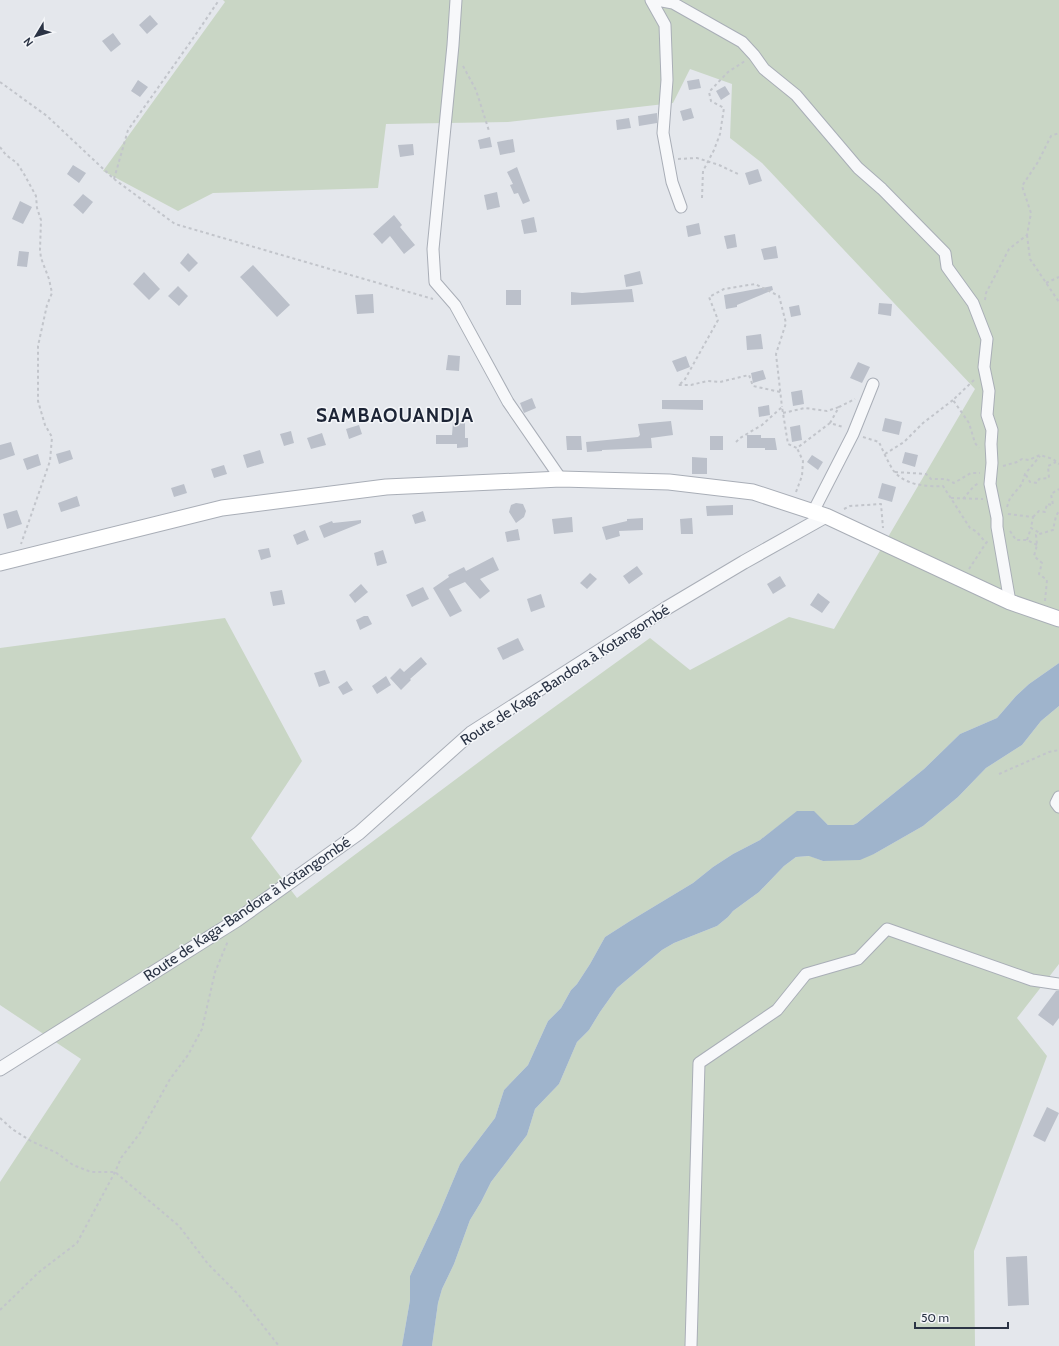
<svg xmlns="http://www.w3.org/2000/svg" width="1059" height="1346" font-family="Cabin,sans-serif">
  <rect width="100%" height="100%" fill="#e4e7ec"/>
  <path fill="#c9d6c5" d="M223 0H1059V663L1029 684 1016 696 997 718 960 734 924 769 857 823 853 825H828L814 812 781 824 760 840 733 854 713 867 693 883 630 921 605 937 590 964 577 984 571 990 561 1008 548 1021 528 1065 504 1090 495 1118 460 1164 439 1214 410 1276V1300L402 1346H0V1182L81 1059 0 1005V648L225 618 302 761 251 838 297 898 499 747 650 638 690 670 789 617 834 629 975 389 762 163 730 138 732 84 690 69 673 103 508 122 386 124 378 188 213 193 178 211 103 171 225 2Z
    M1059 706V964L1017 1018 1047 1056 974 1251 975 1346H432L438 1303 442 1289 454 1264 470 1220 481 1202 491 1182 527 1135 535 1109 559 1084 577 1042 589 1030 600 1012 617 988 662 950 674 943 717 926 728 917 733 911 759 892 784 866 796 857 810 856 823 861 874 854 923 826 958 797 986 768 1022 745 1041 721Z"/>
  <path fill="#9fb4cc" d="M1059 663V706L1041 721 1022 745 986 768 958 797 923 826 874 854 860 860 823 861 809 856 796 857 784 866 759 892 733 911 728 917 717 926 674 943 662 950 617 988 600 1012 589 1030 577 1042 559 1084 535 1109 527 1135 491 1182 481 1202 470 1220 454 1264 442 1289 438 1303 432 1346H402L410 1300V1276L439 1214 460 1164 495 1118 504 1090 528 1065 548 1021 561 1008 571 990 577 984 590 964 605 937 630 921 693 883 713 867 733 854 760 840 797 811H814L828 825H853L857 823 924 769 960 734 997 718 1016 696 1029 684Z"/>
  <path fill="#bbc0ca" d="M150 15 158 24 147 34 139 25Z
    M113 33 121 44 111 52 102 41Z
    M699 79 701 88 689 90 687 81Z
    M138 80 148 87 140 97 131 91Z
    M725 86 730 94 721 100 716 91Z
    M691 108 694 118 683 121 680 111Z
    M657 113V123L639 126 638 116Z
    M629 118 631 128 617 130 616 120Z
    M490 137 492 147 480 149 478 140Z
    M513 139 515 152 500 155 497 142Z
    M413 144 414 155 400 157 398 145Z
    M73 165 86 173 79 183 67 174Z
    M517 167 530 201 523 204 518 193 514 194 510 185 513 184 507 172Z
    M758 169 762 181 749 185 745 173Z
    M497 192 500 207 487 210 484 195Z
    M83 194 93 202 83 214 73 205Z
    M20 201 32 207 23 224 12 219Z
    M394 215 402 225 400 227 415 245 404 254 390 236 382 244 373 234Z
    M534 217 537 232 524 234 521 220Z
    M699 223 701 234 688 237 686 226Z
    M735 234 737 247 727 249 724 236Z
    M776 246 778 258 764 260 761 249Z
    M19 251 29 252 27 267 17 266Z
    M188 253 198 263 189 272 180 263Z
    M253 265 290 305 277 317 240 277Z
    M640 271 643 284 626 287 624 275Z
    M144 272 160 289 149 300 133 284Z
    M178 286 188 296 179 306 168 296Z
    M772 286 773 290 737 305V307L726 309 724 295Z
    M632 289 634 302 571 305V292L582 293Z
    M506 290H521V305H506Z
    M373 294 374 313 357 314 355 295Z
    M879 303 892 304 891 316 878 314Z
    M799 305 801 315 791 317 789 307Z
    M761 334 763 349 747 350 746 336Z
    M448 355 460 356 459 371 446 370Z
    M686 356 690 367 677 372 672 361Z
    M858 362 870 367 862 383 850 378Z
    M763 370 766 379 753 383 751 373Z
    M802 390 804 404 793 406 791 392Z
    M532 398 536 408 524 413 520 403Z
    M662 400H703V410L662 409Z
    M769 405 770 415 759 417 758 407Z
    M885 418 902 422 899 435 882 431Z
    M671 421 673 435 651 438 652 448 602 450V451L587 452 586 442 638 437 640 435 638 424Z
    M453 422H465V438H468V447L457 448V444H436V435H452Z
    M359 425 362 434 349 439 346 429Z
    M800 425 802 440 792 442 790 427Z
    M291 431 294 443 284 446 280 434Z
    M322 433 326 445 311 449 307 438Z
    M747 435H761V438H775L777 450H765V448H747Z
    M566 436H581L582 450H567Z
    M710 436H723V450H710Z
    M11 442 15 455 0 460V445Z
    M70 450 73 459 59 464 56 454Z
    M260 450 264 463 247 468 243 455Z
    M905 452 918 455 915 467 902 463Z
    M38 454 41 465 27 470 23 459Z
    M812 455 823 462 818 470 807 462Z
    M692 457 707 458V474H692Z
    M224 465 227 474 214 478 211 469Z
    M882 483 896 487 892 502 878 498Z
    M184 484 187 493 174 497 171 488Z
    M77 496 80 506 61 512 58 503Z
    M516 503 523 504 526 511 524 517 516 523 509 512 511 505Z
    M733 505V515L707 516 706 506Z
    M17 510 22 524 7 529 3 514Z
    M423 511 426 521 415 524 412 515Z
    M572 517 573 532 554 534 552 519Z
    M643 518V530L619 531 620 536 606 540 602 527 627 521V519Z
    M692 518 693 534H681L680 519Z
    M361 520V523L324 538 319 526 332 521 333 523Z
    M518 529 520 540 507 542 505 532Z
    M305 530 309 540 297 545 293 535Z
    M269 548 271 557 261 560 258 550Z
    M383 550 387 563 377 566 374 553Z
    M493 557 499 570 480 579 490 591 480 599 465 582 449 589 462 611 450 617 433 588 449 577 448 575 464 567 466 571Z
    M637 566 643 574 629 584 623 576Z
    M590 573 597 579 587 589 580 583Z
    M780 576 786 586 773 594 767 584Z
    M361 584 368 592 355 603 349 595Z
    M423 587 429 599 412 607 406 595Z
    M282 590 285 604 273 606 270 592Z
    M818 593 830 602 822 613 810 605Z
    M541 594 545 607 531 612 527 599Z
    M364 616H368L372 624 360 630 356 620Z
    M518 638 524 650 503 660 497 648Z
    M421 657 427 664 410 679 411 680 401 690 390 678 400 668 404 672Z
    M325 670 330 683 319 687 314 673Z
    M386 676 391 685 377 694 372 686Z
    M347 681 353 690 343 695 338 687Z
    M1056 991H1059V1018L1053 1026 1038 1015Z
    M1047 1107 1059 1113 1045 1142 1033 1136Z
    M1027 1256 1029 1305 1008 1306 1006 1257Z"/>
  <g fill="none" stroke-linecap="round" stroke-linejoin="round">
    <defs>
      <path id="minor" d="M456 0 453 45 433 249 435 282 455 305 508 402 561 479
        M651 0 665 25 667 80 663 133 672 182 681 207
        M657 0 673 3 742 42 754 55 764 69 796 95 858 168 882 189 945 253 947 267 973 303 987 339 984 367 989 391 987 415 992 430 991 444 992 463 990 484 997 518V527L1010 602
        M813 512 853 434 873 384
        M1059 797 1056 803 1059 807
        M691 1346 699 1063 777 1010 806 974 858 959 887 929 1032 980 1059 984"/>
      <path id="tertiary" d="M0 1069 237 920 359 833 471 733 665 609 744 562 826 516"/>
      <path id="secondary" d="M0 563 222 508 386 487 561 479 669 482 753 492 826 516 1010 602 1059 619"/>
    </defs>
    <use href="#minor" stroke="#a9aeb7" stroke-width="13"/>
    <use href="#tertiary" stroke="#a9aeb7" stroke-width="15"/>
    <use href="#secondary" stroke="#a9aeb7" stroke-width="17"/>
    <path stroke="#c2c5cb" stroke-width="2" stroke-dasharray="3 3" stroke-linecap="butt" d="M463 66 476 90 489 131
      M0 82 47 116 114 179 175 224 433 299
      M0 147 6 155 17 163 24 174 36 196 37 208 41 220 40 250 41 258 49 279 52 293 47 305 38 346V401L45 425 52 437 50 461 21 544
      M678 159 697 158 719 165 738 174
      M114 179 128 130 194 37 219 0
      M702 198 703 171 714 150 720 134 724 108 711 101 709 92 728 72 745 61
      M1027 235 1030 259 1059 302
      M1046 283 1059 277
      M985 300 986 293 1009 249 1027 235 1031 213 1022 186 1038 162 1051 136 1059 133
      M974 380 953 400 969 423 975 443 979 448
      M780 392 753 386 749 375 720 382 707 381 691 385H678L684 381 718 320 709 297 724 289 755 284 779 296 786 323 776 354 782 407
      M783 413 805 408 827 411 839 407
      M830 423 839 407 855 399
      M863 437 879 442C883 451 888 462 893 470 904 485 926 487 943 486L970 528 977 532 986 543 988 541
      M736 442 740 438 762 425 782 407 788 444 797 448 830 423 843 427
      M885 454 904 442 923 423 953 400
      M1003 466 1017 462 1022 459 1029 460 1040 455 1053 459 1059 464
      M895 472 926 474 931 479H946L954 483 971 473H980
      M1026 475 1030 482 1037 483 1039 479 1049 478 1048 466 1056 462
      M796 492 802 476 803 461 797 448
      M951 498 983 499
      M963 499 974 486 979 483
      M1007 507 1010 498 1022 484 1025 474 1040 456
      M844 509 850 506 881 504 883 528
      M1008 514 1033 517 1031 528
      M1033 517 1039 511 1045 512 1047 504 1053 505 1051 494 1059 489
      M1010 531 1016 540H1027L1037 545
      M1027 540 1031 528 1040 533
      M969 569 986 543
      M1045 601 1047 580 1039 574 1042 563 1034 556 1037 545 1036 535 1053 530 1056 516 1059 511
      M999 774 1049 752 1059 750
      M0 1118 12 1129 31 1141 57 1153 73 1165 91 1172H115L179 1226 208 1264 238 1294 279 1346
      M0 1310 39 1272 77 1243 115 1172 121 1158 140 1133 170 1079 188 1055 202 1029 215 972 228 941"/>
    <use href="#minor" stroke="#f7f8fa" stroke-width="11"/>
    <use href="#tertiary" stroke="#f7f8fa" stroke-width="13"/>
    <use href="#secondary" stroke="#fff" stroke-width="15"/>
  </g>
  <g text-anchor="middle" stroke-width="3" stroke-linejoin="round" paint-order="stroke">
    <g font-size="15" fill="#2b3445" stroke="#f4f6f9">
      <text transform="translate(565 675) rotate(-33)" y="5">Route de Kaga-Bandora à Kotangombé</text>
      <text transform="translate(247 909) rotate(-34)" y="5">Route de Kaga-Bandora à Kotangombé</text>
    </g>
    <g font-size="19" font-weight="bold" letter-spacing="1" fill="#1d2536" stroke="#f4f6f9">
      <text x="395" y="422">SAMBAOUANDJA</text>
    </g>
  </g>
  <g transform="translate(36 36) rotate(232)" stroke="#f4f6f9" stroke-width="3" paint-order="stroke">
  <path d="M0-3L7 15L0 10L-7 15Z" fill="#2b3445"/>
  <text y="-6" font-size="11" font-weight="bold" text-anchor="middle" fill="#2b3445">N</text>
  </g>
  <path d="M915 1322v6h93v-6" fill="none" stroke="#2b3445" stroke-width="2"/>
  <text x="921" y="1322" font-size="12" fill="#2b3445" stroke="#f4f6f9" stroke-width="3" paint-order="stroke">50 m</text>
</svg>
